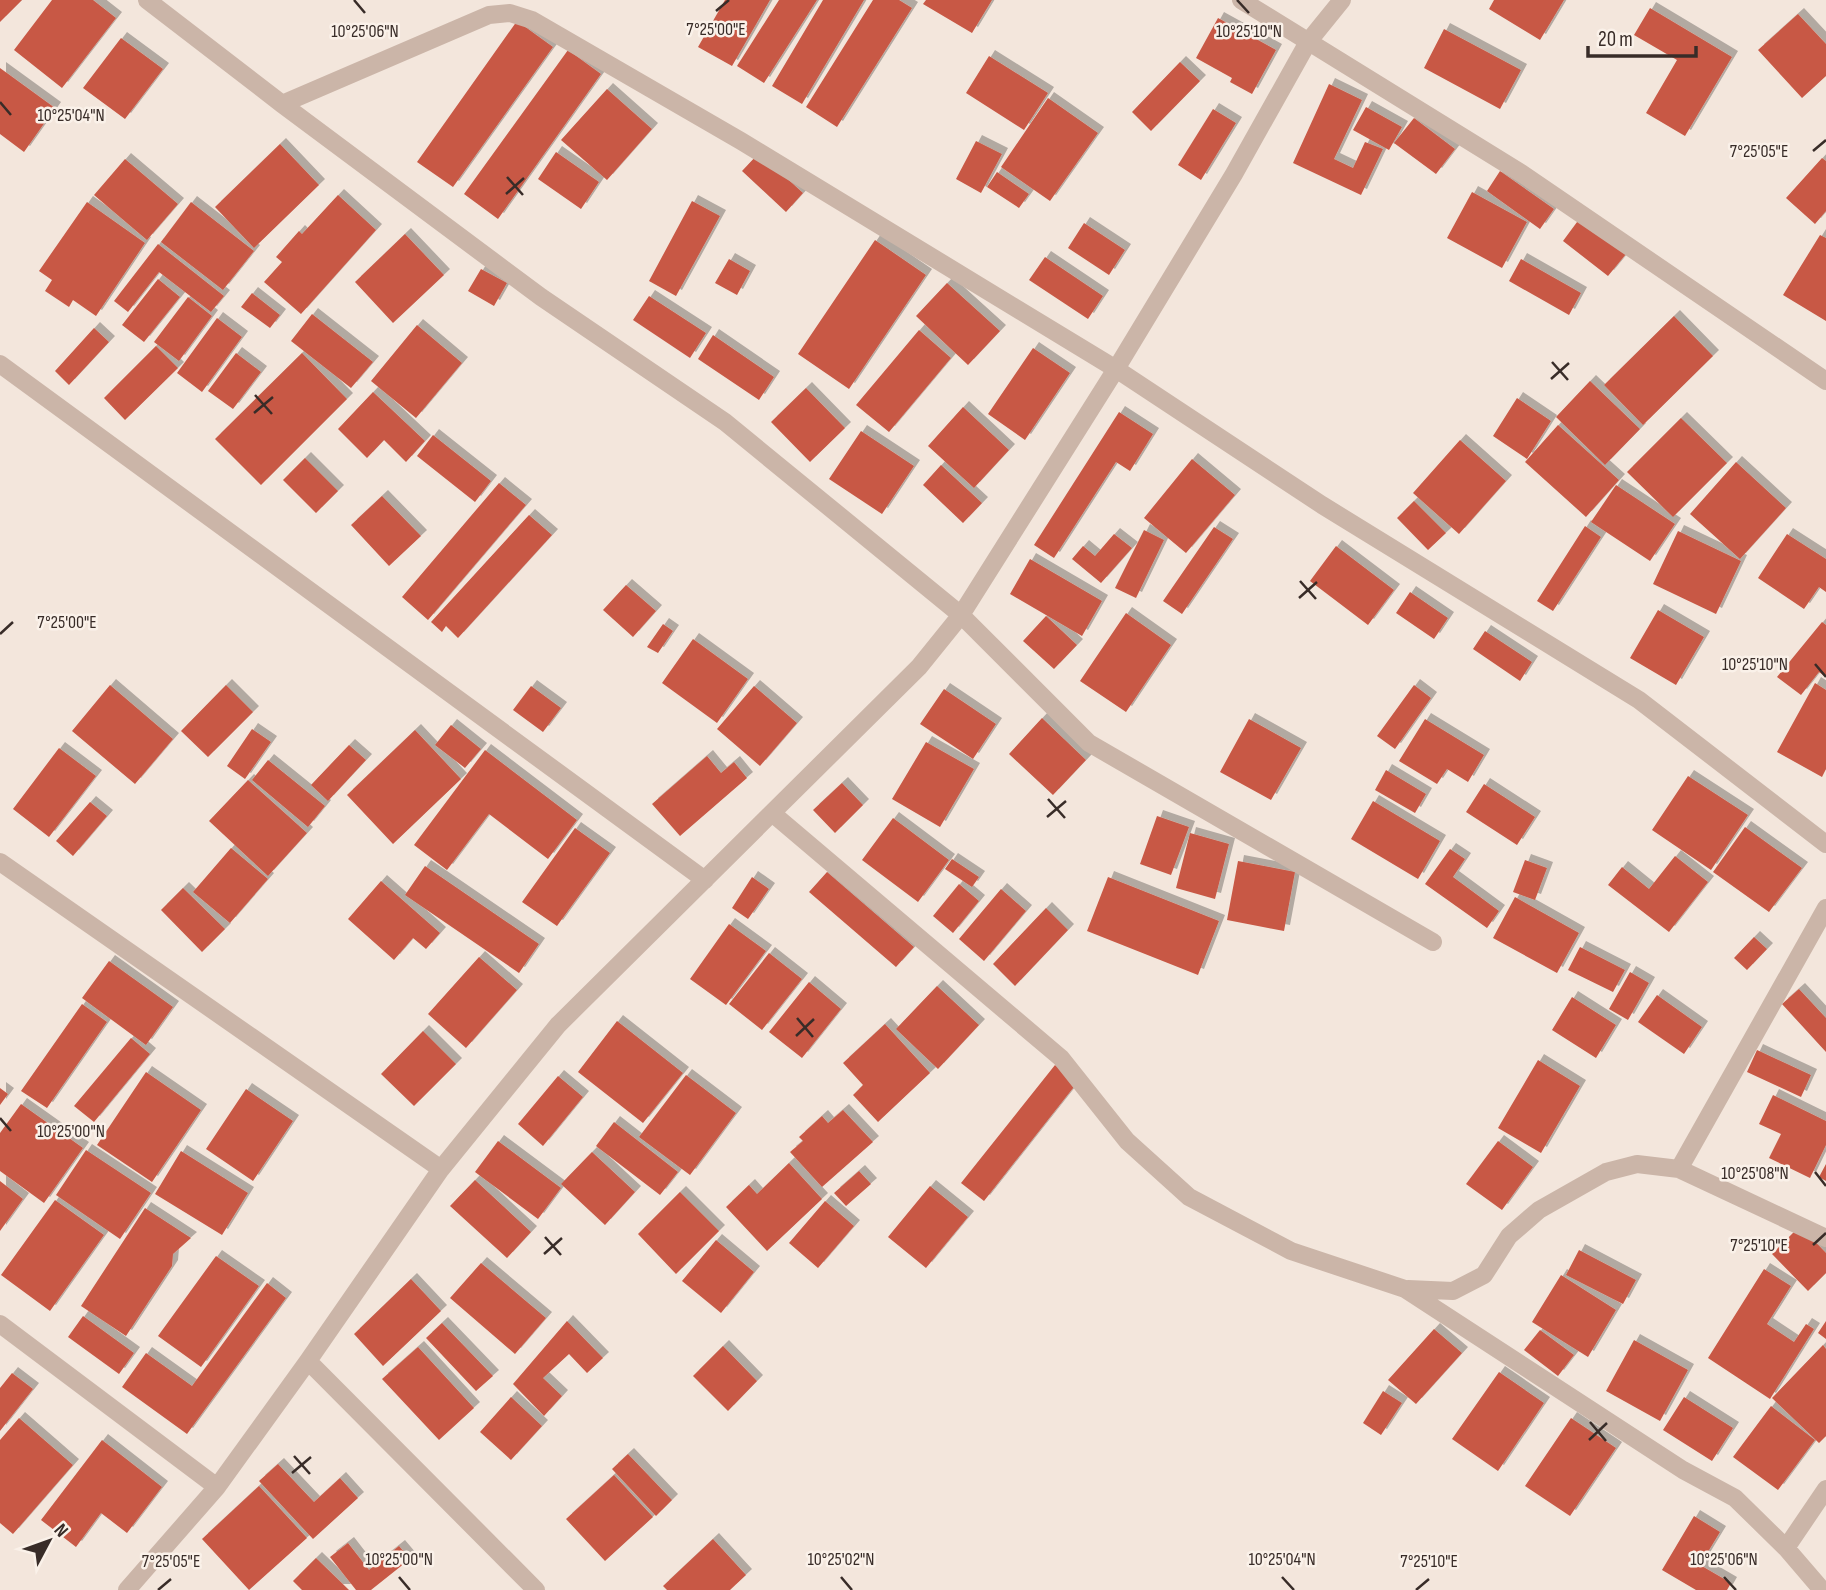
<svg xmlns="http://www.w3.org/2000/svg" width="1826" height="1590" font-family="'Sofia Sans Condensed',sans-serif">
  <defs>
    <filter id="shadow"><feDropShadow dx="6" dy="-6" stdDeviation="0" flood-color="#0004"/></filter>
  </defs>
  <rect width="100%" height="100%" fill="#f3e6dc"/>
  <path fill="#c85845" filter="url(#shadow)" d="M0 0H22L0 22Z
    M52 0H93L116 18 62 88 14 50Z
    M725 0H770L732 66 698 47Z
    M779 0H817L764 83 737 66Z
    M823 0H864L802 104 772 86Z
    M873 0H899L912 8 837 127 806 107Z
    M926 0H992L972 33 923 4Z
    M1494 0H1564L1540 40 1489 9Z
    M1650 8 1732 57 1685 136 1646 113 1677 60 1634 35Z
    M1798 14 1826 44V76L1802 98 1758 50Z
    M1218 18 1276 50 1252 94 1230 82 1232 78 1196 58Z
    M517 21 553 47 453 187 417 162Z
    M1444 29 1521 70 1500 109 1424 68Z
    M121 38 163 69 125 119 83 88Z
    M568 50 601 74 498 219 464 194Z
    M989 56 1048 93 1024 130 966 93Z
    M1180 62 1200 81 1151 131 1132 112Z
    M0 68 55 108 24 152 0 134Z
    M1329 84 1362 100 1334 159 1353 168 1365 142 1383 149 1361 195 1293 163Z
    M607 89 652 129 607 180 561 140Z
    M1048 98 1098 133 1050 201 1001 167Z
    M1366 107 1402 127 1389 150 1353 130Z
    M1213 109 1236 123 1201 180 1178 165Z
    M1414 118 1455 149 1436 174 1394 143Z
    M976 141 1002 154 981 193 956 179Z
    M280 144 319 185 254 248 215 207Z
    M556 152 599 182 581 209 538 179Z
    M759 153 803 193 786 212 742 171Z
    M1822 158 1826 161V211L1815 224 1786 198Z
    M125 159 178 204 147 240 94 195Z
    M1500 171 1554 209 1540 229 1487 191Z
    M997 172 1029 194 1019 208 987 187Z
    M1472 192 1527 222 1502 268 1447 238Z
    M338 195 376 230 301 314 264 282 282 262 276 257 299 231 302 234Z
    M692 201 720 216 676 296 649 281Z
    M87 202 145 243 96 316 73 300 69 307 45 291 52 280 39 271Z
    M191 202 254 251 223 290 161 242Z
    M1580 218 1626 254 1608 276 1563 241Z
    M1084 223 1125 250 1109 275 1068 248Z
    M405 234 444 275 393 323 355 282Z
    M1820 235 1826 238V321L1783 295Z
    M875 240 926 275 849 389 798 354Z
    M158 244 224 296 211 312 159 272 128 312 114 301Z
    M1045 257 1103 296 1088 319 1029 280Z
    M729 259 750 271 737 295 715 283Z
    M1521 259 1581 293 1569 315 1509 281Z
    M481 269 507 283 494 306 468 291Z
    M158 279 180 297 144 342 122 325Z
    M947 283 1000 331 968 365 916 316Z
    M252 293 280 315 270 328 241 307Z
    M649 296 706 333 690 358 633 320Z
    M188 297 212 316 179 361 154 342Z
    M312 314 373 362 351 388 291 341Z
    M1674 316 1713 356 1643 425 1604 385Z
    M217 318 242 337 202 392 177 373Z
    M417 325 462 363 416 418 371 381Z
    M94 328 109 342 69 385 55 371Z
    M919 330 951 358 889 432 856 405Z
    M713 335 774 377 759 400 698 359Z
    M156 346 178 368 125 420 104 398Z
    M1033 348 1070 373 1025 440 988 414Z
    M236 353 261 372 233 409 208 391Z
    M302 353 347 399 261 485 215 439Z
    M1590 381 1640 429 1605 465 1556 417Z
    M806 388 845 428 810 462 771 422Z
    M373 392 425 441 406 462 384 440 367 458 338 429Z
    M1517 398 1551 421 1527 459 1493 436Z
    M963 407 1009 450 974 488 928 446Z
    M1119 412 1153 434 1130 471 1116 462 1054 558 1034 545Z
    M1681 418 1727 463 1673 517 1627 472Z
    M1558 425 1619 480 1586 517 1525 462Z
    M861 431 914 466 882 514 829 479Z
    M433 435 491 481 475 502 417 456Z
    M1460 440 1506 481 1459 534 1413 493Z
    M305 458 338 491 316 513 283 480Z
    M1192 459 1235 495 1186 553 1144 518Z
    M1736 462 1786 508 1740 559 1690 514Z
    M941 465 982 503 963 523 923 485Z
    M499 483 526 505 428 620 402 597Z
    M1616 485 1675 524 1650 561 1591 522Z
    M382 496 421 536 389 566 351 525Z
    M1414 501 1446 533 1428 550 1397 518Z
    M529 515 552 535 458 638 446 626 442 632 431 622Z
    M1585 526 1601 537 1553 611 1537 601Z
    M1214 527 1233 539 1182 614 1163 601Z
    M1144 530 1164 540 1136 598 1115 588Z
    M1678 531 1741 561 1716 614 1653 584Z
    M1114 534 1132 548 1101 583 1072 559 1083 546 1095 556Z
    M1787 534 1826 559V592L1819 587 1804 609 1758 578Z
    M1336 546 1394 590 1368 625 1310 581Z
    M1030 559 1102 601 1082 636 1010 594Z
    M626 585 656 611 633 637 603 610Z
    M1410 592 1448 618 1434 639 1396 613Z
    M1658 610 1704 637 1676 685 1630 658Z
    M1126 613 1171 645 1126 712 1080 681Z
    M1046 616 1077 645 1054 669 1023 641Z
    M1822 622 1826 625V677L1819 672 1801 695 1777 677Z
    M663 624 673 631 658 653 647 647Z
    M1485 631 1532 662 1520 681 1473 649Z
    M693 639 748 679 717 723 662 683Z
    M1815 683 1826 690V769L1822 777 1777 752Z
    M110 685 173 739 135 784 72 731Z
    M226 685 253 712 208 757 181 731Z
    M1414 685 1431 698 1395 749 1377 736Z
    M531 686 561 708 543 732 513 710Z
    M754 686 797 723 760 766 717 729Z
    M944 689 996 724 973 759 920 724Z
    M1042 718 1086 760 1053 795 1009 754Z
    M1249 719 1301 748 1271 800 1220 772Z
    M1425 719 1484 755 1468 782 1447 769 1437 784 1399 761Z
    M451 725 481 749 465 768 435 745Z
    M252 729 271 742 245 779 227 766Z
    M415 730 461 779 393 844 347 795Z
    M926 742 974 769 940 827 892 799Z
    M349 745 366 760 328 801 311 785Z
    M59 748 96 776 49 837 13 809Z
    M485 750 577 820 548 859 489 814 447 870 414 845Z
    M707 756 721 773 734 762 747 778 680 836 652 804Z
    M268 760 325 806 308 827 252 780Z
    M1386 770 1426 794 1415 813 1375 790Z
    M1688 776 1748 815 1711 870 1652 830Z
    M248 780 307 833 268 876 209 821Z
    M842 783 863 805 835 833 813 810Z
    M1484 784 1535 817 1517 845 1466 812Z
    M1373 801 1440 841 1418 879 1351 839Z
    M90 802 107 816 73 856 56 841Z
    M1157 816 1189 827 1171 875 1140 864Z
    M893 818 949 860 918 902 862 860Z
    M1745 827 1802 868 1769 912 1713 872Z
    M575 828 610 853 557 926 522 902Z
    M1190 833 1229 844 1215 899 1176 888Z
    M231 848 268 879 230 923 193 892Z
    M1450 849 1465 859 1453 877 1499 911 1487 928 1425 884Z
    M1675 856 1708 882 1669 932 1608 885 1622 867 1649 889Z
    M952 859 979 877 972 887 945 869Z
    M1525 860 1547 868 1535 900 1513 892Z
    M1238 861 1295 872 1284 931 1227 920Z
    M425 866 539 944 519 973 405 895Z
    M827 872 914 947 896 967 809 892Z
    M752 877 769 889 748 919 732 908Z
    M1108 877 1219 921 1198 975 1087 931Z
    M381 881 440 933 426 949 413 938 394 960 348 919Z
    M959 884 979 901 953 933 933 916Z
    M183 888 225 929 202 952 161 910Z
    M1001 889 1026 911 984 961 959 939Z
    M1515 897 1579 933 1557 973 1493 938Z
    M1046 908 1068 930 1015 986 993 964Z
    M729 924 766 951 726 1005 690 979Z
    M1754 937 1767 949 1747 970 1734 958Z
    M1580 947 1625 970 1613 992 1568 970Z
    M769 953 802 979 762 1030 729 1004Z
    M479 957 517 990 466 1048 428 1014Z
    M109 961 173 1007 146 1045 82 998Z
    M1630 972 1649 983 1628 1020 1609 1009Z
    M809 982 841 1009 802 1058 769 1032Z
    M937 986 979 1025 938 1069 896 1029Z
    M1799 989 1826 1018V1052L1782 1004Z
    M1657 995 1702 1027 1684 1054 1638 1022Z
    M1572 997 1616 1025 1596 1058 1552 1030Z
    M82 1004 107 1022 47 1108 21 1091Z
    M617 1021 683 1073 643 1123 578 1072Z
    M885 1024 930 1073 878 1122 853 1095 863 1085 843 1063Z
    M423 1031 456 1064 414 1106 381 1074Z
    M131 1038 150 1054 94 1122 74 1106Z
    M1757 1050 1811 1075 1801 1097 1747 1072Z
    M1538 1060 1580 1086 1541 1153 1498 1128Z
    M1055 1065 1077 1083 984 1201 961 1183Z
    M146 1072 201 1110 152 1182 97 1145Z
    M686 1075 736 1113 690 1175 639 1137Z
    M558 1076 583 1097 543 1146 518 1124Z
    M0 1088 8 1094 0 1105Z
    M246 1089 293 1121 253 1181 206 1149Z
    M1773 1095 1826 1121V1145L1810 1178 1769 1158 1781 1134 1759 1124Z
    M21 1104 83 1148 44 1203 0 1171V1133Z
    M843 1110 873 1142 822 1187 790 1152 803 1141 799 1137 822 1116 828 1123Z
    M614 1122 678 1172 660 1195 596 1146Z
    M498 1141 561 1188 538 1219 475 1172Z
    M1498 1141 1533 1167 1502 1210 1466 1184Z
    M86 1150 151 1193 120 1239 56 1195Z
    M181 1151 248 1193 222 1235 155 1194Z
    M592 1152 635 1192 605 1225 561 1184Z
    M789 1163 822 1199 767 1251 726 1207 749 1185 757 1194Z
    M1826 1164V1181L1819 1177Z
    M859 1171 871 1184 846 1206 834 1193Z
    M475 1180 531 1232 507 1258 450 1206Z
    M0 1181 23 1199 0 1231Z
    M930 1186 968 1217 926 1268 888 1237Z
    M680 1192 719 1231 676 1274 638 1234Z
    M55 1200 104 1235 50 1311 1 1275Z
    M825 1201 854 1226 818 1268 789 1243Z
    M145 1208 191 1238 173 1254 172 1266 126 1336 81 1306Z
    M1800 1226 1826 1253V1273L1808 1291 1772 1254Z
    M716 1240 754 1272 721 1313 682 1281Z
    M1579 1250 1636 1280 1623 1304 1566 1275Z
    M216 1256 259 1286 201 1367 158 1336Z
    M481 1263 546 1318 515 1354 450 1298Z
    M1764 1269 1791 1286 1767 1324 1794 1342 1806 1324 1814 1329 1770 1399 1708 1358Z
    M1561 1275 1616 1310 1588 1357 1532 1322Z
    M411 1279 441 1311 383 1366 354 1334Z
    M267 1283 286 1298 187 1434 122 1387 146 1353 192 1386Z
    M83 1316 134 1353 119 1374 68 1337Z
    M567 1321 603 1358 587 1373 569 1354 543 1378 562 1396 544 1416 513 1384Z
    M1826 1321V1339L1818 1333Z
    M442 1323 493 1376 476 1391 426 1338Z
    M1434 1329 1462 1353 1416 1404 1388 1380Z
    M1540 1330 1574 1355 1558 1376 1524 1350Z
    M1634 1340 1688 1370 1660 1421 1606 1391Z
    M1823 1345 1826 1349V1436L1819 1443 1772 1398Z
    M723 1346 757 1381 728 1411 693 1376Z
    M418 1347 474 1408 439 1440 382 1379Z
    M1499 1372 1544 1403 1498 1471 1452 1439Z
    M12 1373 33 1389 0 1431V1388Z
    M1383 1391 1402 1403 1381 1435 1363 1423Z
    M511 1397 542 1426 511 1460 480 1432Z
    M1684 1397 1733 1428 1712 1461 1663 1430Z
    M1771 1406 1815 1440 1778 1490 1733 1457Z
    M19 1418 73 1465 13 1534 0 1523V1440Z
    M1571 1418 1616 1448 1570 1516 1525 1486Z
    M102 1440 162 1487 127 1533 101 1513 76 1547 41 1520Z
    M628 1454 672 1500 656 1516 612 1469Z
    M278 1464 314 1502 340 1478 358 1498 313 1539 259 1481Z
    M614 1475 653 1517 605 1561 566 1519Z
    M259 1486 307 1538 249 1590 202 1539Z
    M1694 1516 1720 1532 1700 1565 1731 1583 1727 1590H1696L1662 1570Z
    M713 1539 746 1575 730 1590H667L663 1586Z
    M348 1543 369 1570 399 1546 410 1559 371 1590H356L330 1557Z
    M316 1558 349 1590H302L293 1581Z"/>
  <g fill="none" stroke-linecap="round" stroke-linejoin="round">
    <path stroke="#cbb5a8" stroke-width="18" d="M147 0 282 104 541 297 725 422 961 615 1089 743 1433 942
      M1241 0 1521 173 1826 381
      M282 104 489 15 510 13 532 20 741 141 1116 369 1322 505 1639 700 1826 844
      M0 364 705 880
      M772 813 1061 1058 1127 1141 1189 1197 1291 1251 1405 1289 1683 1470 1735 1498 1786 1548 1822 1590
      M0 862 441 1169
      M1679 1169 1826 908
      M1408 1289 1453 1291 1484 1275 1509 1236 1539 1210 1606 1172 1637 1164 1679 1169 1826 1238
      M0 1324 217 1487
      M308 1361 536 1590
      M1786 1548 1826 1489
      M127 1590 217 1487 308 1361 441 1169 558 1025 919 667 961 615 1116 369 1234 174 1308 42 1342 0"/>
  </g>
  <path fill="none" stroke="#382c28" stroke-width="2.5" d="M354 0 365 13M1237 0 1249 13M716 11 729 0M0 102 11 115M1813 151 1826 140M507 177 523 195M506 194 524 178M1552 362 1568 380M1551 379 1569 363M255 395 272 414M254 413 273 397M1300 581 1316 599M1299 598 1317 582M0 634 13 622M1815 664 1826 677M1048 799 1065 818M1047 817 1066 801M797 1018 813 1037M796 1036 814 1019M0 1118 11 1131M1815 1172 1826 1186M545 1237 561 1255M1813 1245 1826 1233M544 1254 562 1238M1590 1422 1606 1441M1589 1440 1607 1423M294 1456 310 1474M292 1473 311 1457M399 1577 410 1590M841 1577 852 1590M1282 1577 1294 1590M1724 1577 1736 1590M158 1590 171 1579M1416 1590 1429 1579"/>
  <g font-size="18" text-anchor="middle" fill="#382c28" stroke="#faf1e9" stroke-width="5" stroke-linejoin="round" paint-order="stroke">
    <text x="716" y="35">7°25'00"E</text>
    <text x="1249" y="37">10°25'10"N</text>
    <text x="365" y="37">10°25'06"N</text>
    <text x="71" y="121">10°25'04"N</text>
    <text x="1759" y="157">7°25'05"E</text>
    <text x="67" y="628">7°25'00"E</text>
    <text x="1755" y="670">10°25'10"N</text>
    <text x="71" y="1137">10°25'00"N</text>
    <text x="1755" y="1179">10°25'08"N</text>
    <text x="1759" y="1251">7°25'10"E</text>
    <text x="399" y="1565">10°25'00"N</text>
    <text x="841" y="1565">10°25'02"N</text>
    <text x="1282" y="1565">10°25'04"N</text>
    <text x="1724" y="1565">10°25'06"N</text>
    <text x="171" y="1567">7°25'05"E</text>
    <text x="1429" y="1567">7°25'10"E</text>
  </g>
  <g transform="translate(49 1541) rotate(49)" stroke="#faf1e9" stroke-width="5" paint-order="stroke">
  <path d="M0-5L12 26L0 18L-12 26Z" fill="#382c28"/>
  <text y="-10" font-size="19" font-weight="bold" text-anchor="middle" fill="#382c28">N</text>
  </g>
  <path d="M1588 46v10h108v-10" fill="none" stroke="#382c28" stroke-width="3.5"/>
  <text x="1598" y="46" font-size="21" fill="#382c28" stroke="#faf1e9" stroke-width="5" paint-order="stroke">20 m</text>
</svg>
